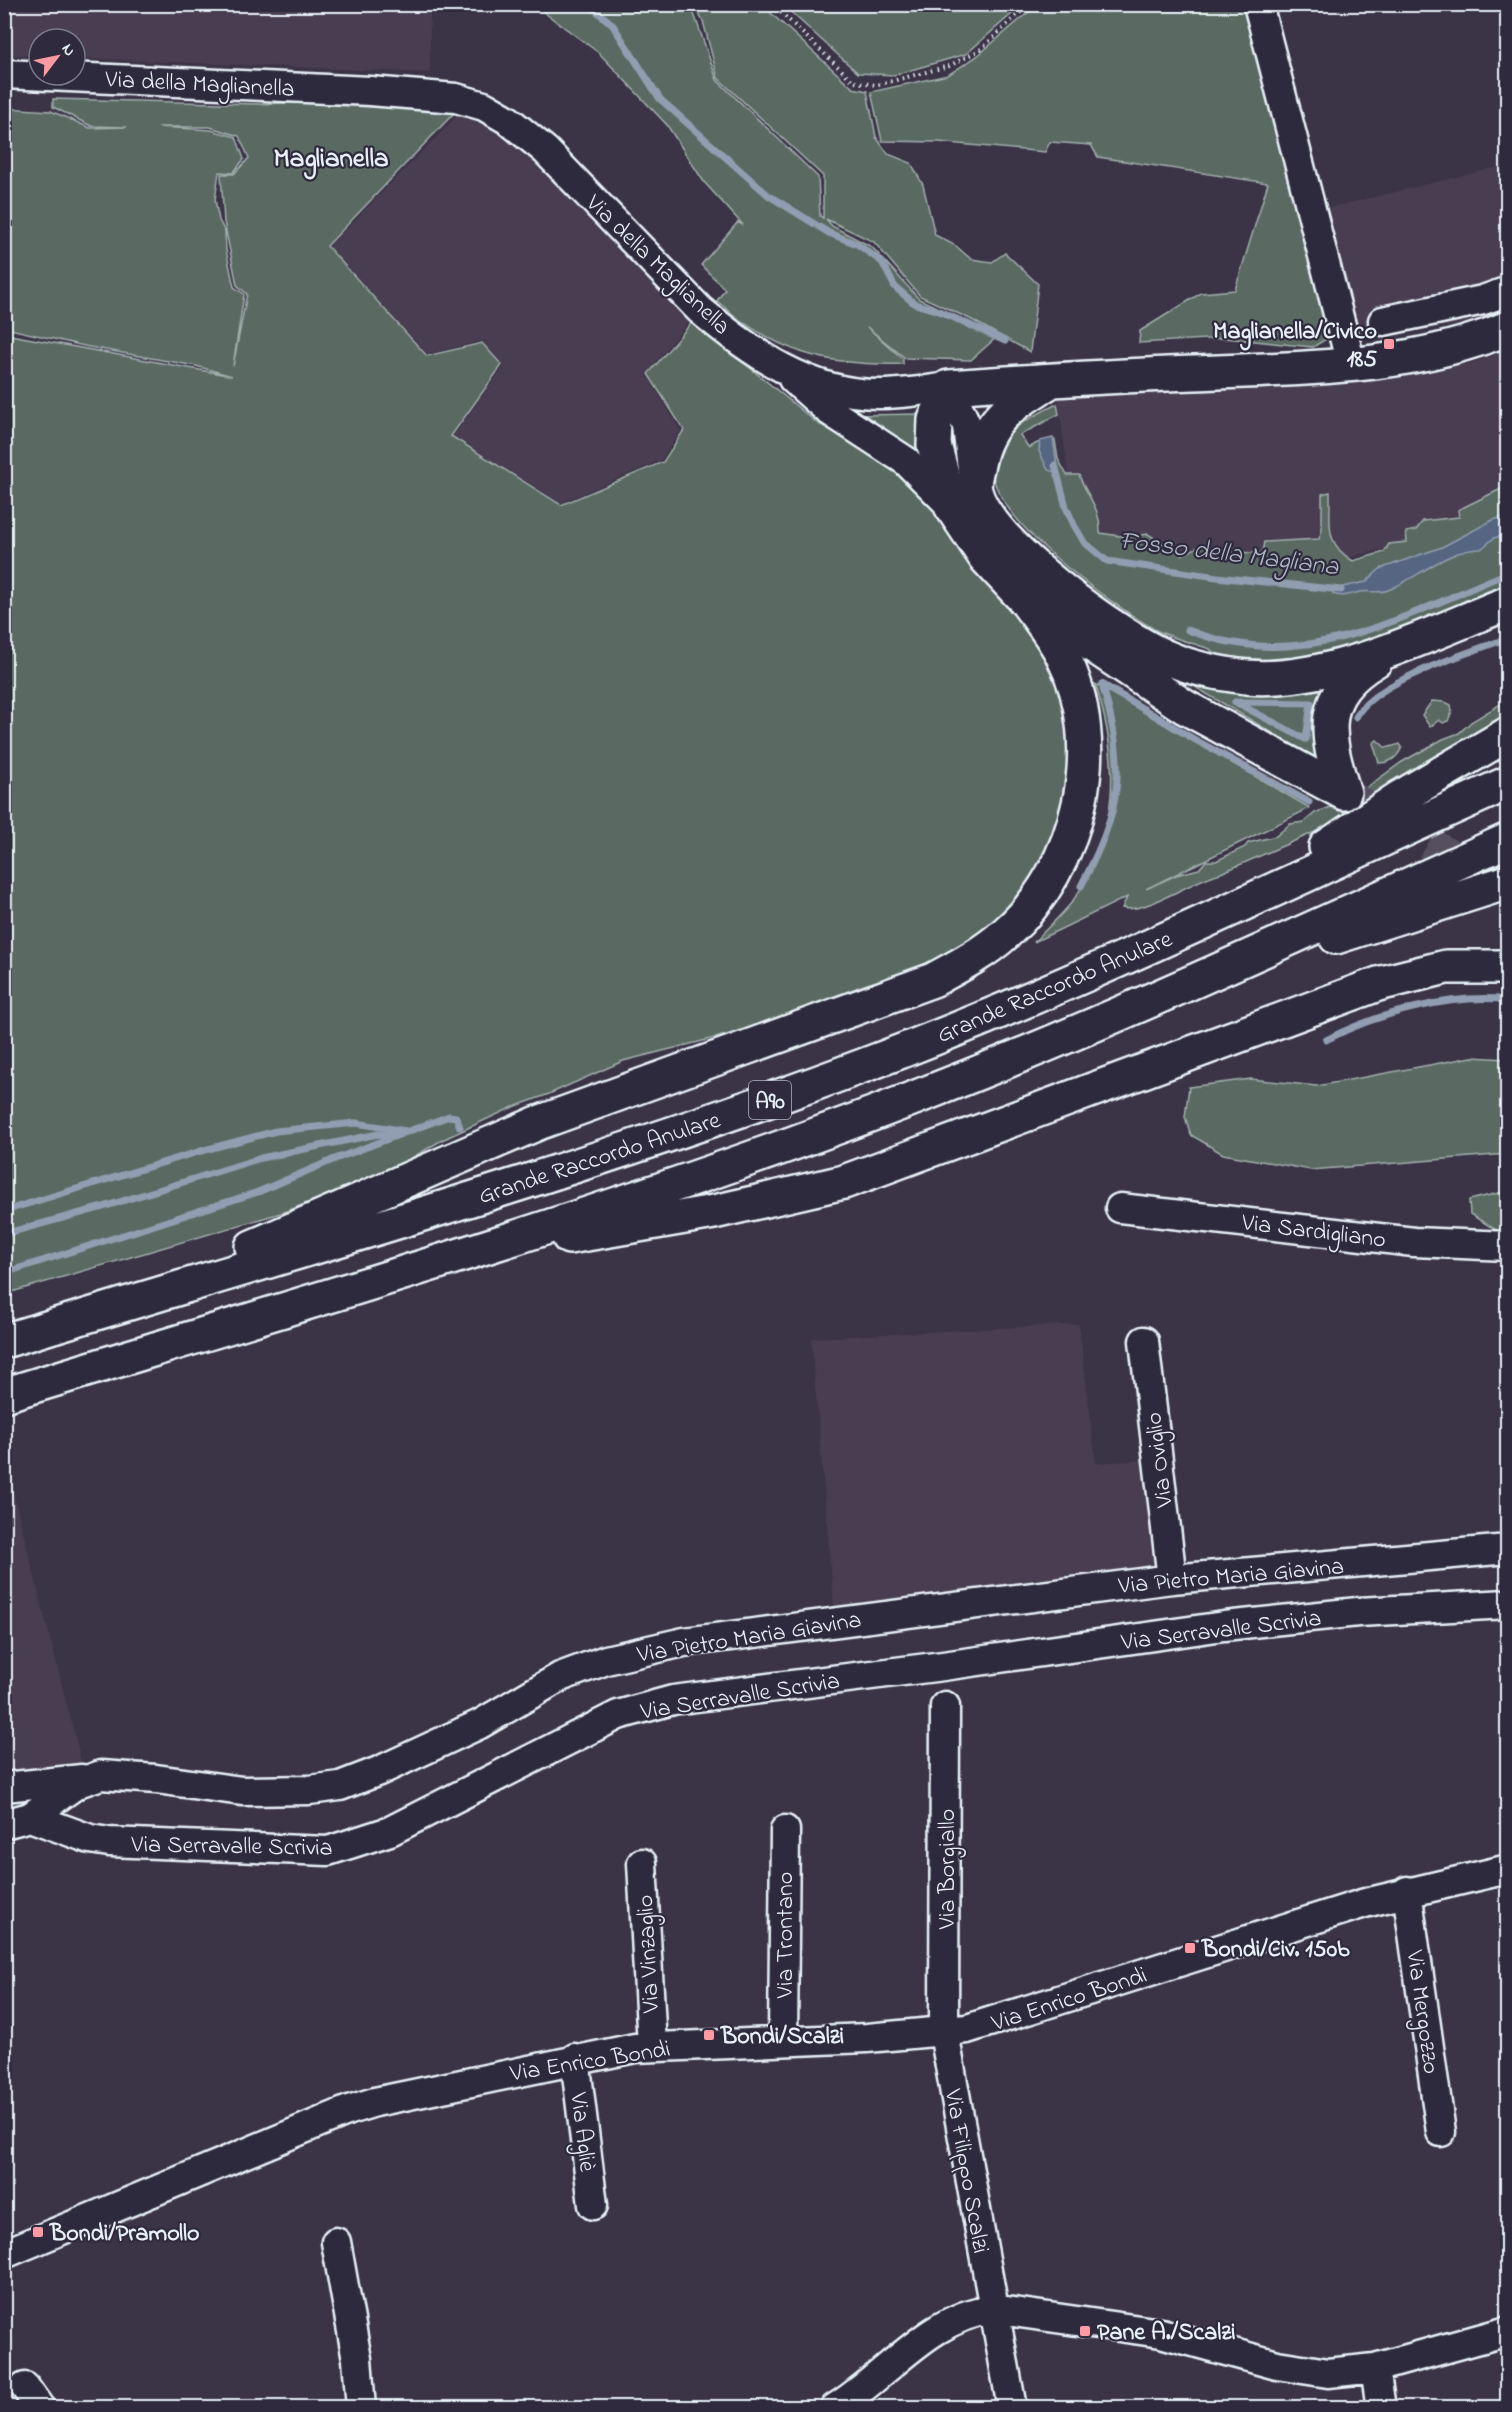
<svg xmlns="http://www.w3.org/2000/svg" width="1512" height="2412" font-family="'Indie Flower',sans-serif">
  <rect width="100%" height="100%" fill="#3b3346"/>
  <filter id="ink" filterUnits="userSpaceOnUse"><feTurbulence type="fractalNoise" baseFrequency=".0167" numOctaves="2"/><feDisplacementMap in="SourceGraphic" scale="12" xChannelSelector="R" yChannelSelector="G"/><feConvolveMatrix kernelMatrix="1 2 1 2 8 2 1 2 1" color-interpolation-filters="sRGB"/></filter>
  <g filter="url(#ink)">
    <path fill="#493d51" d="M5 4 430 5V73L75 58V39H39V56L5 55Z
      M461 112 511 130 691 319 646 374 681 431 661 460 561 503 453 436 504 366 482 341 427 354 329 246Z
      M1507 165V310L1462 324 1341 342 1311 212Z
      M1507 350V492L1394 547 1342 559 1116 552 1093 539 1070 489 1058 398 1102 393 1322 382 1472 363Z
      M1079 1324 1096 1463 1147 1460 1157 1566 834 1607 811 1338Z
      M4 1456 82 1764 5 1776H4Z"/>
    <path fill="#5a6b62" stroke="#a1aead" stroke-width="1.5" fill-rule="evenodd" d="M534 5H691L717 80 818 177 820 216 823 218V176L718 78 703 21 693 5H762L853 88 867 91 876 137 888 154 911 163 923 185 935 235 956 246 971 259 992 262 1005 253 1038 284 1030 352 970 319 920 296 874 242 826 219 832 226 872 247 919 299 998 336 971 360 905 358 867 327 903 359V364C827 366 775 353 717 301L725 289 701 265 738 222 743 225 704 182 667 125 599 53Z
      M783 5H1022L966 54 894 75 858 73Z
      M1037 5H1247L1328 338 1313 347 1224 338 1139 343 1140 331 1201 293 1235 290 1268 183 1098 157 1091 145 1050 142 1045 152 938 142 882 141 871 92 948 75 976 57Z
      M53 99 260 104 355 100 454 113 327 246 427 356 482 343 502 365 451 436 561 505 663 462 684 430 648 374 693 321 817 423 905 471 1013 603 1060 676 1073 751 1060 836 1020 903 961 947 922 967 864 985 750 1029 623 1061 549 1094 511 1108 442 1140 388 1172 284 1212 5 1294V334L232 376 196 366 89 347 5 328V108L51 111 90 128 127 127 91 126 53 107ZM158 127H210L239 136 249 158 234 174H221L224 222 237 285 247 294 233 366 244 294 234 287 226 250 225 232 219 220 215 200 219 172 233 173 244 159 236 137 211 130Z
      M1057 404 1059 414 1020 435 1029 448 1037 443 1055 440 1058 459 1067 475H1079C1087 497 1101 508 1100 533L1127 537 1148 534 1182 555 1204 544 1220 552 1262 553 1264 542 1319 539 1322 530V494L1330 492C1331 524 1323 542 1353 561L1384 552 1389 544 1407 542 1406 532 1416 530 1423 521 1459 517 1458 510 1507 486V586L1367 640 1319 655 1270 660 1216 656 1210 649C1192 643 1171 638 1154 629 1113 605 979 513 993 459 1001 430 1032 417 1057 404Z
      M924 414 929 463 855 415Z
      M1180 678 1271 693 1328 687 1322 762Z
      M1095 684 1310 808 1146 889 1176 875 1199 869 1206 861H1216L1245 847 1248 843 1276 836 1290 824 1304 822 1315 813 1360 796 1363 790 1402 762 1443 739 1459 733 1471 722 1507 700V718L1482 730 1340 821 1221 873C1196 878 1144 915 1122 908L1127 897 1034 942C1046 929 1061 916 1072 902 1120 834 1120 760 1095 684Z
      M1432 701 1445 702 1451 705 1452 711 1448 721 1443 723 1439 720 1430 727 1422 715Z
      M1377 740 1386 748 1400 744 1402 747C1398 757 1390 763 1379 763L1373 743Z
      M1472 1057 1507 1059V1154L1311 1170 1223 1154 1191 1135 1185 1117 1189 1087 1251 1079 1317 1086Z
      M1507 1191V1231L1496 1230 1470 1214 1469 1200Z"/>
    <path fill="#576581" stroke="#919db1" stroke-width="1.5" d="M1053 438 1058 473 1048 470 1039 451 1040 441Z
      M1507 516V535L1494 538 1481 549C1447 549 1418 578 1388 590 1379 594 1369 590 1360 592 1349 594 1344 598 1333 594V589L1366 582 1380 569 1442 547 1493 520Z"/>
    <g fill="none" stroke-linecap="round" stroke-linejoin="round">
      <path stroke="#919db1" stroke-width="7" d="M588 4 612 24 660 99 768 195 829 233 857 244 882 262 895 287 915 304 939 311 1005 341
        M1055 465 1066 507 1074 525 1084 542 1107 561 1217 577 1341 590
        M1188 630C1303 676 1402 616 1508 573
        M1356 717C1374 681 1469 653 1508 638
        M1305 739 1235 702 1311 703 1306 739
        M1081 886C1122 808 1127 770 1102 684L1192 738 1309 802
        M1326 1040C1375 1014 1453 993 1508 1000
        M4 1211 201 1151 276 1131 356 1123 406 1131
        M4 1234 103 1207 261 1158 378 1134 394 1136
        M4 1273 258 1192 335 1159 449 1116 456 1117 460 1127"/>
      <path stroke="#555061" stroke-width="33" stroke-dasharray="33 16" stroke-linecap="butt" d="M1344 793 1508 891"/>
      <defs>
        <path id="minor" d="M1258 4 1351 364
          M4 74 370 91 456 98 484 106 508 120 545 150 700 310C750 352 811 395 880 394 903 394 926 390 949 387L967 426 973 477
          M1383 321 1483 300 1508 291
          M793 379 828 410 906 461 951 506
          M1120 1208 1414 1242 1508 1246
          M1144 1341 1172 1579
          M945 1706 944 2033 1012 2408
          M4 1787 82 1779
          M30 1817 78 1783 101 1775 156 1779 242 1791 309 1790 340 1786 379 1771 480 1724 560 1677 606 1660 684 1642 1172 1579 1508 1549
          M4 1824 30 1817 90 1839 109 1842 328 1851 390 1831 618 1715 673 1700 943 1666 1224 1626 1358 1612 1508 1604
          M642 1863 652 2046
          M1407 1891 1441 2132
          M783 2040 785 1830
          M575 2058 593 2205
          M336 2242 357 2359 361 2408
          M4 2254 349 2110 375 2102 635 2048 867 2038 967 2029 1365 1903 1508 1869
          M1375 2368 1381 2408
          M25 2387 40 2408
          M835 2408C887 2376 929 2317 992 2309L1161 2333 1277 2365 1328 2373 1375 2368 1508 2331"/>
        <path id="major" d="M1049 382C1014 403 986 420 978 464 976 472 973 483 975 491 988 544 1119 637 1168 658 1193 669 1221 674 1247 677 1330 684 1431 633 1508 603
          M1344 793 1185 707 1025 600 985 557 951 506 934 445 935 420 949 387C1031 381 1112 376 1194 373 1299 368 1409 370 1508 328
          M1344 793C1325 735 1317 695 1376 660"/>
        <path id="highway" d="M1326 847 1399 798 1508 734
          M1336 937 1508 882
          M569 1237 714 1212 844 1182 1378 984 1446 967H1508
          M252 1247 538 1123 933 980C959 966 984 953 1006 933 1080 868 1108 745 1063 656 1053 636 1038 618 1025 600
          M4 1341C292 1253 583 1171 865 1065 1084 983 1294 878 1508 783
          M4 1395C308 1302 613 1214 909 1100 1112 1022 1309 929 1508 840"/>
      </defs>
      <use href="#minor" stroke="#e8f1f8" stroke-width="33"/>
      <use href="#major" stroke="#e8f1f8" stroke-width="38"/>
      <use href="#highway" stroke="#e8f1f8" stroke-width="38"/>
      <path stroke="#e8f1f8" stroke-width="4" stroke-dasharray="1.5 4.5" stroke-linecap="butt" d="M772 4 854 82 877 85 949 66 980 50 1029 4"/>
      <use href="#minor" stroke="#2f2a3d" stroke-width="28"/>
      <use href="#major" stroke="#2f2a3d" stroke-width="33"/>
      <use href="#highway" stroke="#2f2a3d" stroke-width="33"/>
    </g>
  </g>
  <g fill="#ff9aa2" stroke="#2f2a3d" stroke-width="2">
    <rect x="1383" y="338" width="12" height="12" rx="3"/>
    <rect x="1184" y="1942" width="12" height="12" rx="3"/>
    <rect x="703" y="2029" width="12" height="12" rx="3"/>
    <rect x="32" y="2226" width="12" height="12" rx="3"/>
    <rect x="1079" y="2325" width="12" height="12" rx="3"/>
  </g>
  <g text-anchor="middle" stroke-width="4.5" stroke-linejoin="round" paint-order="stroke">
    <rect fill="#2f2a3d" stroke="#b0b5c0" stroke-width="1.5" x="749" y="1081" width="42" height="38" rx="4.5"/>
    <g font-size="22" font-weight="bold" fill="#e8f1f8">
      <text x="770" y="1108">A90</text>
    </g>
    <g font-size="24" fill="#e8f1f8" stroke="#2f2a3d">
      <text transform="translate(200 83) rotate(3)" y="8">Via della Maglianella</text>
      <text transform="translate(659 264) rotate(44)" y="8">Via della Maglianella</text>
      <text transform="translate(1054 986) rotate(-23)" y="8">Grande Raccordo Anulare</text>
      <text transform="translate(599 1157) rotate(-18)" y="8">Grande Raccordo Anulare</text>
      <text transform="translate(1314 1230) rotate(7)" y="8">Via Sardigliano</text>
      <text transform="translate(1158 1460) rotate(-97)" y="8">Via Oviglio</text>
      <text transform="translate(1231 1575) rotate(-5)" y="8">Via Pietro Maria Giavina</text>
      <text transform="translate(1221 1629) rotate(-7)" y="8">Via Serravalle Scrivia</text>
      <text transform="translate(749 1636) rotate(-9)" y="8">Via Pietro Maria Giavina</text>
      <text transform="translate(740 1695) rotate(-9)" y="8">Via Serravalle Scrivia</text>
      <text transform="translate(232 1845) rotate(1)" y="8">Via Serravalle Scrivia</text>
      <text transform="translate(946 1869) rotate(-90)" y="8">Via Borgiallo</text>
      <text transform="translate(784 1935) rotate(-90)" y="8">Via Trontano</text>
      <text transform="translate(647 1954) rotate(-93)" y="8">Via Vinzaglio</text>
      <text transform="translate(1069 1998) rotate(-18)" y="8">Via Enrico Bondi</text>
      <text transform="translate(1424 2012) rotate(82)" y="8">Via Mergozzo</text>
      <text transform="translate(590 2060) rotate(-9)" y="8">Via Enrico Bondi</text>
      <text transform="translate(584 2132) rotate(83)" y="8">Via Agliè</text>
      <text transform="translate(968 2171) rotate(80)" y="8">Via Filippo Scalzi</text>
    </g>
    <g font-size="24" font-weight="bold" fill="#e8f1f8" stroke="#2f2a3d" text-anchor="start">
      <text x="1377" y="338" text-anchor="end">Maglianella/Civico<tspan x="1377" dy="28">185</tspan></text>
      <text x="1202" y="1956">Bondi/Civ. 150b</text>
      <text x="721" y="2043">Bondi/Scalzi</text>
      <text x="50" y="2240">Bondi/Pramollo</text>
      <text x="1097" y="2339">Pane A./Scalzi</text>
    </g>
    <g font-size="26" font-style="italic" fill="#aeb9c8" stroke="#2f2a3d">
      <text transform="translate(1229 552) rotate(7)" y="9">Fosso della Magliana</text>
    </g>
    <g font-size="27" font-weight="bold" fill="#e8f1f8" stroke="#2f2a3d">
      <text x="331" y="166">Maglianella</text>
    </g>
  </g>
  <rect width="1512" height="2412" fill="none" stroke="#2f2a3d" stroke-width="24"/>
  <rect x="12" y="12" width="1488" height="2388" fill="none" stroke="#e8f1f8" stroke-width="2" filter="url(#ink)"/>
  <g transform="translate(57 57) rotate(58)"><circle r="28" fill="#2f2a3d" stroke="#797a88" stroke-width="1.5"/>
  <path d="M0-4.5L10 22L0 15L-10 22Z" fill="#ff9aa2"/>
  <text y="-9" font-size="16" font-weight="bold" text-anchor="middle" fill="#e8f1f8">N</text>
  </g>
</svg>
